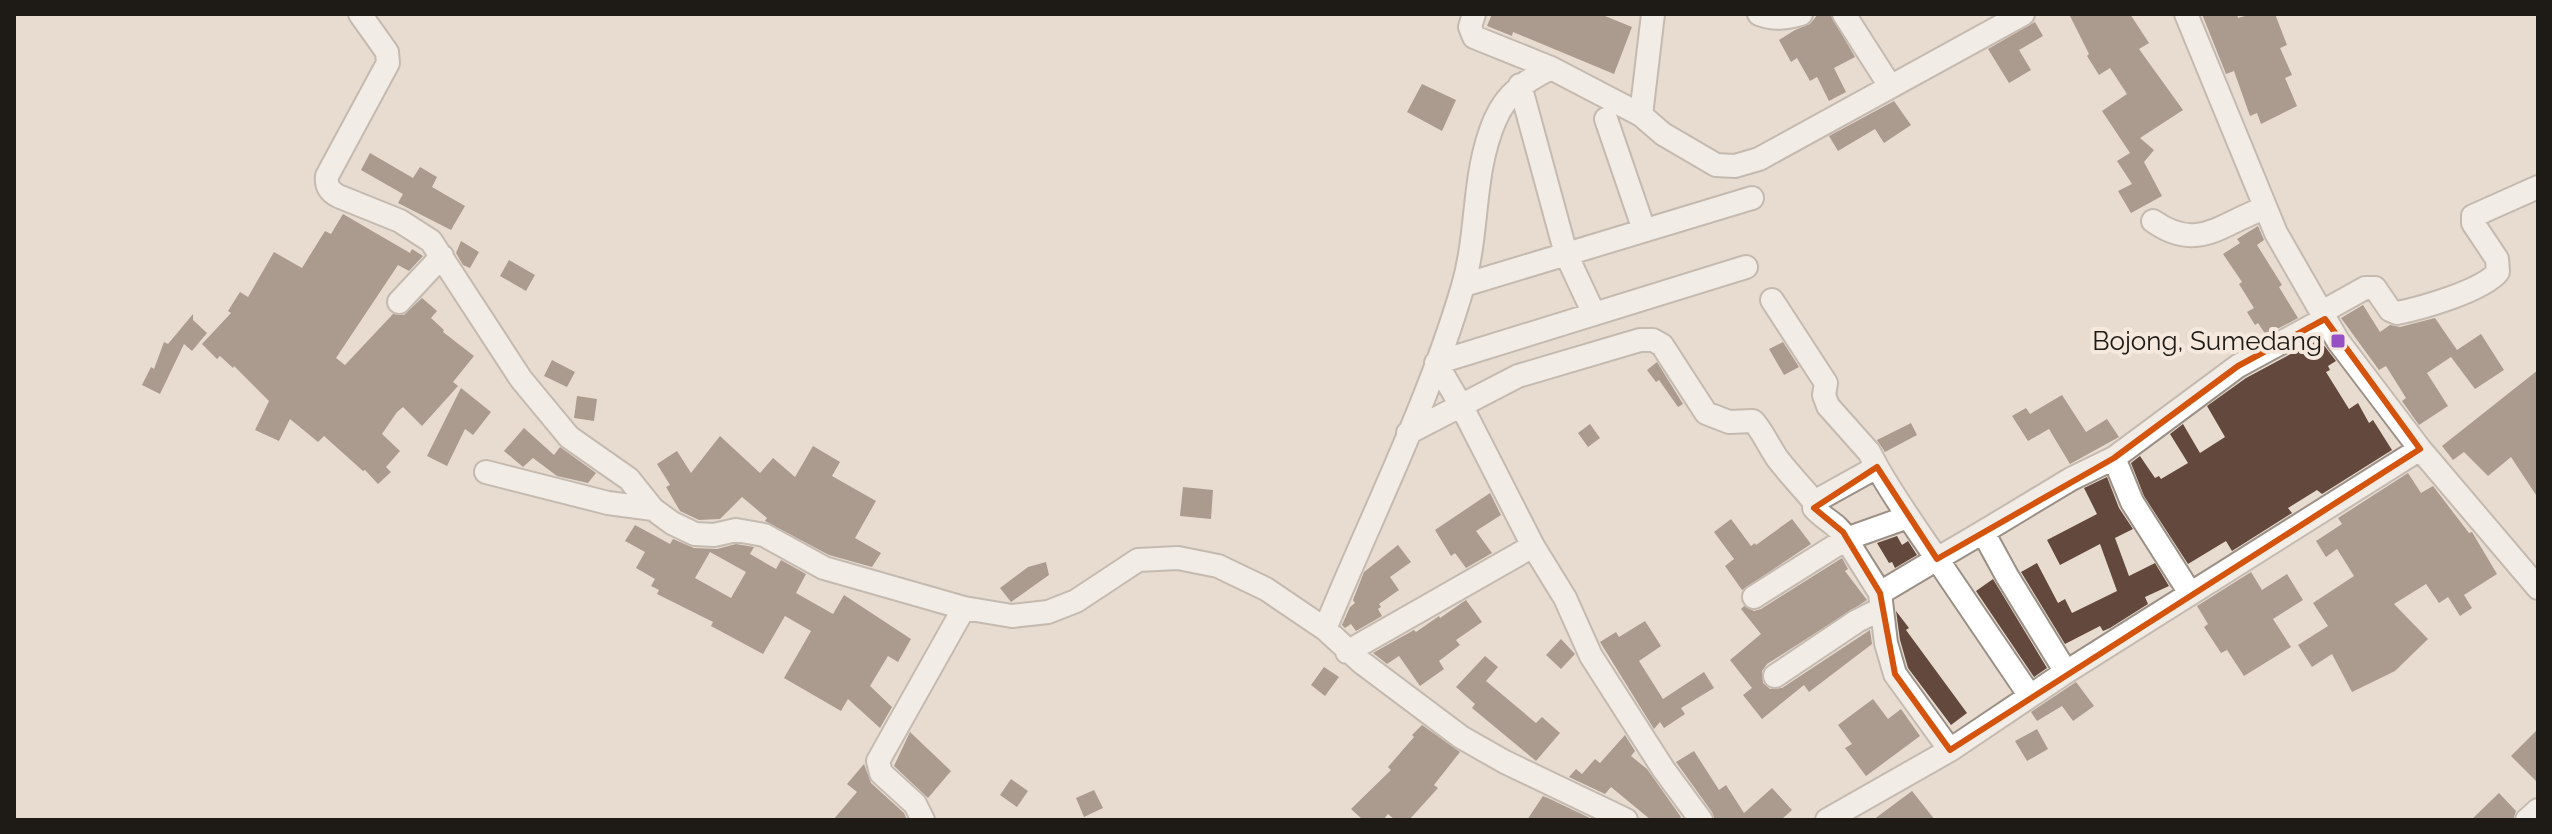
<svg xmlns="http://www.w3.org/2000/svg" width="2552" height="834" font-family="Raleway,sans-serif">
  <rect width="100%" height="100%" fill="#e8dcd1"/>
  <path fill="#63493d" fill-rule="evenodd" d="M1492 14H1600L1632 27 1614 74 1513 32 1512 36 1487 26Z
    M1818 14H1830L1855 57 1834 68 1846 92 1829 101 1817 77 1810 81 1797 58 1791 62 1779 40 1795 30 1810 24Z
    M2069 14H2130L2149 43 2139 49 2183 110 2140 138 2154 150 2144 162 2162 196 2131 213 2118 191 2132 184 2117 161 2130 153 2102 111 2127 94 2110 68 2099 75 2087 56 2089 54Z
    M2202 14H2237L2238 18 2252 14H2275L2287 45 2280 48 2292 75 2285 78 2297 106 2261 124 2257 113 2250 116 2234 71 2226 74Z
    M2035 22 2043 36 2019 50 2031 70 2009 83 1988 49Z
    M1422 84 1456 100 1442 131 1407 112Z
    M1894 101 1911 125 1884 143 1875 129 1838 151 1829 136Z
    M370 153 413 178 420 167 437 177 432 187 465 206 451 230 398 203 403 194 361 170Z
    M343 214 410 253 412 249 423 256 409 271 398 265 336 358 345 365 393 314 404 315 422 298 437 311 431 318 444 330 443 332 474 356 453 382 458 386 422 426 403 407 397 412 382 434 400 451 386 467 391 472 378 484 365 470 363 471 324 436 318 442 290 419 279 441 255 430 269 401 234 366 233 368 220 356 217 359 202 344 231 313 228 311 240 292 248 297 274 252 302 268 325 231 331 234Z
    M2258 226 2264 240 2257 245 2282 285 2279 287 2298 318 2266 335 2258 323 2255 325 2247 312 2254 308 2239 284 2242 282 2223 254 2240 243 2237 239Z
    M461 241 479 252 470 268 463 265 456 253Z
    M509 260 535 275 526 291 500 276Z
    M2363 305 2380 332 2390 325 2400 327 2435 318 2457 350 2481 334 2504 370 2475 389 2451 357 2427 373 2448 406 2419 425 2402 401 2406 398 2386 366 2379 370 2341 318Z
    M193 314V320L207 333 192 351 184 344 160 394 142 385 151 367 154 369 164 342 168 344Z
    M1783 342 1799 367 1784 375 1769 349Z
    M2313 342 2317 348 2323 344 2336 361 2328 366 2330 370 2326 372 2349 409 2358 403 2369 423 2373 420 2392 450 2322 494 2317 490 2288 508 2292 513 2232 551 2226 541 2188 564 2144 496 2131 463 2140 456 2155 478 2159 476 2161 479 2188 463 2170 434 2183 424 2200 453 2225 437 2207 406 2246 378Z
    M552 360 575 372 567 387 544 376Z
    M1657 362 1683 404 1678 407 1659 380 1656 382 1647 370Z
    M2538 370V498L2511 457 2488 476 2464 452 2453 460 2442 446Z
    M461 388 491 412 473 435 465 429 447 466 427 456Z
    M2062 395 2086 432 2107 419 2119 437 2070 464 2049 429 2028 441 2012 416 2026 408 2030 414Z
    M577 396 597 399 594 421 574 418Z
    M1911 423 1917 435 1885 452 1877 440Z
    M1590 424 1600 438 1588 447 1578 433Z
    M524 428 554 455 560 447 596 473 588 483 557 476 533 458 523 467 504 451Z
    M720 436 760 473 773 458 795 477 813 446 840 462 832 476 876 501 855 538 881 553 872 567 829 555 765 521 767 518 742 497 720 519 699 520 680 511 666 487 670 485 657 464 677 451 691 473Z
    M2408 473 2421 493 2433 486 2469 533 2472 532 2497 574 2464 595 2472 608 2460 616 2448 597 2439 603 2426 584 2394 604 2428 639 2395 671 2352 692 2332 654 2312 667 2298 645 2328 626 2313 603 2354 576 2337 549 2326 557 2316 541 2342 524 2338 518Z
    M2107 477 2119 508 2133 529 2115 538 2129 576 2155 563 2169 586 2145 597 2148 604 2110 628 2103 631 2100 626 2065 644 2021 572 2037 563 2058 603 2065 599 2072 613 2117 591 2100 544 2060 565 2047 540 2097 514 2084 488Z
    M1183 487 1213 490 1211 519 1180 516Z
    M1490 493 1501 515 1476 531 1492 553 1466 568 1455 553 1451 556 1435 530Z
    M1731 519 1751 546 1755 543 1756 545 1792 519 1811 544 1742 590 1725 566 1734 559 1714 532Z
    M635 525 670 544 673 539 694 548 717 549 736 544 754 547 750 554 776 569 781 560 806 574 796 593 833 614 844 595 911 639 898 662 888 656 870 686 892 707 880 728 848 699 841 711 784 678 811 631 785 616 763 654 711 626 713 622 657 594 659 590 651 586 655 579 636 568 645 552 625 541ZM710 552 746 572 731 598 695 578Z
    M1897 536 1902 545 1908 541 1917 555 1895 568 1892 562 1889 563 1877 543Z
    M1398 545 1411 562 1390 577 1399 590 1379 604 1381 607 1378 609 1382 616 1356 631 1351 624 1345 628 1342 625 1350 607 1355 603 1353 600 1364 572Z
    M1842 558 1848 569 1845 571 1867 600 1767 664 1762 671 1763 683 1770 689 1782 688 1870 630 1872 644 1809 692 1804 685 1762 719 1743 695 1752 688 1730 660 1761 634 1741 609 1744 606 1754 611 1761 609Z
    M1046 562 1049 575 1011 602 1000 588 1028 567Z
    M2251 572 2262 590 2287 574 2303 600 2273 619 2291 647 2244 676 2227 650 2221 653 2204 627 2208 624 2197 606Z
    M1993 579 2047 668 2034 677 1976 591Z
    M1466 600 1482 622 1456 640 1460 645 1439 661 1444 669 1420 686 1399 656 1387 664 1373 653 1414 630 1416 632 1439 616 1440 618Z
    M1896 611 1909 628 1906 630 1967 713 1951 725 1908 668 1900 640Z
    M1645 621 1661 646 1639 661 1663 699 1704 672 1714 688 1681 708 1685 714 1664 728 1660 722 1654 729 1600 642 1616 632 1619 637Z
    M1561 639 1575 654 1561 669 1546 655Z
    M1485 656 1498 667 1486 681 1536 723 1542 717 1560 733 1536 761 1472 708 1475 704 1456 687Z
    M1324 667 1339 677 1325 696 1311 685Z
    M2076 682 2094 706 2073 721 2062 706 2037 721 2031 712Z
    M1873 699 1888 719 1901 709 1920 736 1866 776 1845 748 1852 744 1838 725Z
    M1422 725 1460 752 1434 785 1438 788 1409 820H1395L1388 814 1383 820H1363L1351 809 1391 770 1388 767 1414 737 1412 735Z
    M2037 729 2048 749 2027 761 2015 741Z
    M2538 729V783L2511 756Z
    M910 732 951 771 928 798 894 766Z
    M1625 735 1635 751 1631 756 1647 769 1681 817 1679 820H1651L1611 787 1605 794 1569 777 1576 769 1582 774 1595 759 1600 763Z
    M1694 751 1719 790 1726 785 1744 813 1772 788 1792 810 1781 820H1715L1712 812 1676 762Z
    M864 764 871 783 904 813 907 820H833L857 792 847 784Z
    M1011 779 1028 791 1017 807 1000 795Z
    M1094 790 1103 808 1084 817 1076 798Z
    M1912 791 1935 820H1873Z
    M2499 793 2516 811 2513 820H2471Z
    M1543 796 1550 799 1594 820H1527Z"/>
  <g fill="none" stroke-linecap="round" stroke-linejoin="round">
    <defs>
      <path id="minor" d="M360 14 387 52 388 63 327 176C326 186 329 191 338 196L400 221 431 241 521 379 569 437 629 479 653 509 672 523 695 534 714 535 736 530 764 535 824 568 964 608 1012 616 1048 612 1076 601 1138 560 1178 558 1218 566 1266 589 1325 629 1361 662 1461 737 1505 762 1626 820
        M1474 14 1470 27 1474 37 1551 68
        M1759 14C1774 20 1787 18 1801 14
        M1844 14 1890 86
        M2186 14 2276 233 2338 341 2420 449 2538 588
        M1520 85 1566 254 1594 314
        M1641 115 1653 14
        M1606 119 1644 230
        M2153 221C2198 253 2222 223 2265 208
        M1464 285 1752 198
        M1772 300 1826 383 1824 395 1828 406 1869 452 1877 467
        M399 302 442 256
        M2322 312 2365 288H2375L2390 310 2397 313C2422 308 2482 291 2498 272L2497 259 2473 223V216L2538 187
        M1408 433 1518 376 1640 340H1653L1662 345 1706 413 1729 422 1753 421C1760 427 1770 448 1777 458 1789 474 1803 488 1815 503
        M486 472 608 503 653 509
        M1908 517 1846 539C1839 524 1824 520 1814 508L1815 503 1821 498 1877 467C1895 499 1916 528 1937 559L1983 532 2007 576 2066 672
        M1983 532 2071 479 2114 458
        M1880 593 1937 559 2030 696
        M2190 593 2132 502 2114 458 2238 366 2325 319
        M1754 597 1846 539 1880 593 1886 643 1895 674 1950 750
        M1325 629C1371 517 1429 402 1463 286 1479 231 1472 173 1495 120 1507 92 1526 81 1551 68L1641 115 1663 134 1716 165 1735 166 1759 159 2023 14
        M1347 652 1533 546
        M1775 676 1857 621 1881 609
        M923 820 915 804 881 773 878 761 964 608
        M1701 820 1664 770 1591 656 1565 598 1533 546 1462 407 1436 363 1746 267
        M1827 820 1950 750 2063 674 2420 449
        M2527 820 2538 810"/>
    </defs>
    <use href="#minor" stroke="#9b9085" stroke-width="26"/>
    <use href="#minor" stroke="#fff" stroke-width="22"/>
  </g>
  <path d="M0 0H2552V834H0ZM2325 319 2420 449 1950 750 1895 674 1880 593 1843 532 1814 508 1877 467 1937 559 2114 458 2238 366Z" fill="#e8dcd1" fill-opacity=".55" fill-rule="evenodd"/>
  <path fill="none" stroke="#d4530d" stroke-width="6" stroke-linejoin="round" d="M2325 319 2420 449 1950 750 1895 674 1880 593 1843 532 1814 508 1877 467 1937 559 2114 458 2238 366Z"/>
  <rect fill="#9550c4" stroke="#f5e9de" stroke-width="3" x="2330" y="333" width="16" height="16" rx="4"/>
  <g text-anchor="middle" stroke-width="8" stroke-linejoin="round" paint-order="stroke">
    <g font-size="26" fill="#1e1a16" stroke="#f5e9de" text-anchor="end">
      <text x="2322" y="350">Bojong, Sumedang</text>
    </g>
  </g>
  <rect width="2552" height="834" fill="none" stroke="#1e1a16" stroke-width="32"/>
</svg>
